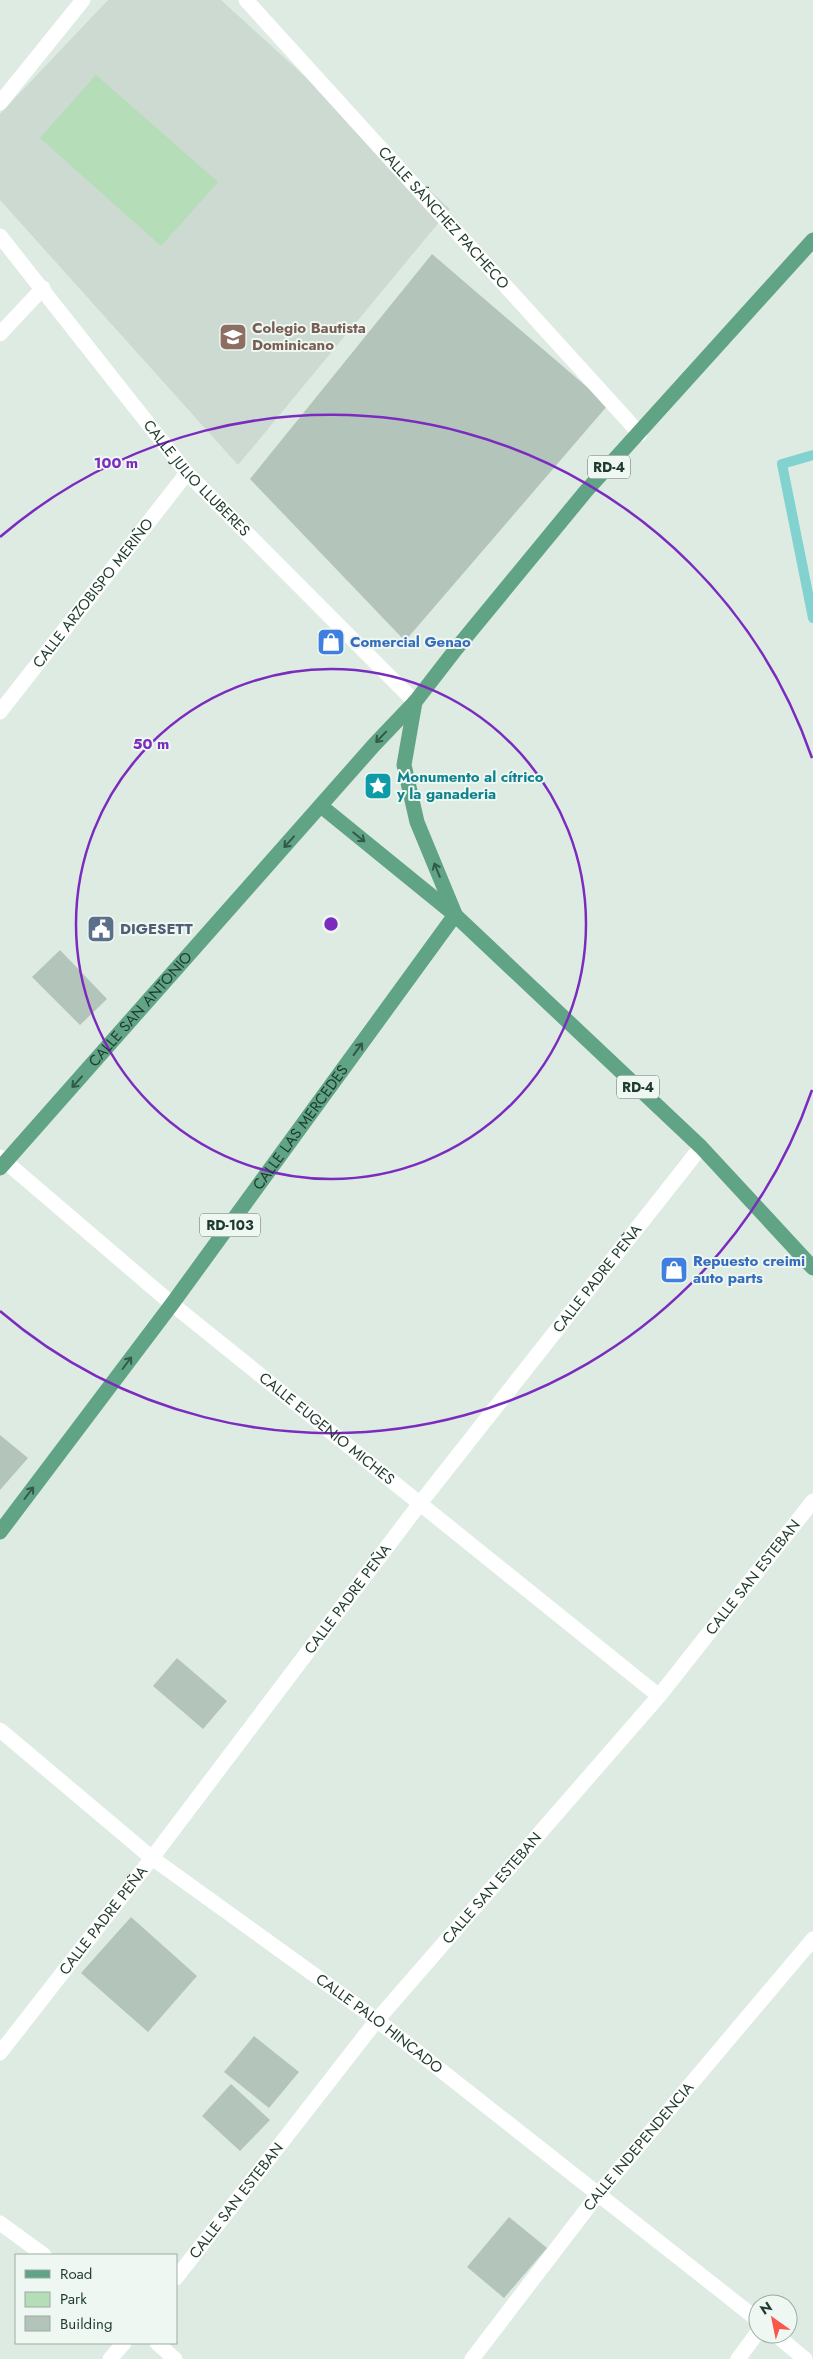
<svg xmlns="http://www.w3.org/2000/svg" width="813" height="2359" font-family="Jost,sans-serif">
  <rect width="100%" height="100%" fill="#deebe2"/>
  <path fill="#ccdad1" d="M108 0H221L450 209 238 465 0 200V114Z"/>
  <path fill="#b5ddb8" d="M96 75 218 182 161 246 40 138Z"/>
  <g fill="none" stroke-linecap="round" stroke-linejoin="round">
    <path stroke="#82d3d0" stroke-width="10" d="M813 455 782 464 813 618"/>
  </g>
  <path fill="#b3c5bb" d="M432 254 608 405 405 641 250 479Z
    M60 950 107 999 80 1025 32 977Z
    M0 1435 28 1458 0 1490Z
    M177 1658 227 1701 203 1729 153 1686Z
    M131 1917 197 1976 148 2032 81 1973Z
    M254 2036 299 2072 269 2108 224 2072Z
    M231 2084 270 2120 240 2151 202 2116Z
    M509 2217 547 2248 504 2298 467 2267Z"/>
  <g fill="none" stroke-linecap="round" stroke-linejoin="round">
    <g stroke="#fff" stroke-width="15">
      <path id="s1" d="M246 0 640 434"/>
      <path d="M0 103 83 0"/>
      <path id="s2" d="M0 236 187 473 415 702"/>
      <path d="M0 334 43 288"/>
      <path id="s3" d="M0 712 187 473"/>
      <path id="s4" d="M0 1157 172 1304 659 1696"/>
      <path id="s5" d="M0 1730 152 1858 377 2020 758 2320"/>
      <path id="s6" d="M0 2053 152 1858 421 1502 701 1147"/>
      <path d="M0 2223 44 2255"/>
      <path d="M775 2334 805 2359"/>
      <path d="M157 2343 175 2359"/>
      <path id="s7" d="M472 2359 599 2193 813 1939"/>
      <path d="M738 2359 758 2332"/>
    </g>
    <g stroke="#fff" stroke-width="15">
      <path id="s8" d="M176 2278 377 2020 659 1696 813 1501"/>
      <path d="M110 2359 124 2343"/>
    </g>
    <g stroke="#60a385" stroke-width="15">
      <path d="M415 702 404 765 417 822 455 914"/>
      <path d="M321 806 455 915 701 1147 813 1268"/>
      <path id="s9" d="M0 1168 374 745 415 702 456 649 586 491 813 240"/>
      <path id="s10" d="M0 1532 172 1304 455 915"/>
    </g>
  </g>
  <defs><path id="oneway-shaft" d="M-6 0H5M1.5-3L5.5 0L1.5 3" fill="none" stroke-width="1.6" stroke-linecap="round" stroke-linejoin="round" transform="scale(1.25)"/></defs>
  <g stroke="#325a48">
    <use href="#oneway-shaft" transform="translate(381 737) rotate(134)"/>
    <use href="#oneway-shaft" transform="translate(359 837) rotate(39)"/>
    <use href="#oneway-shaft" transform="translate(289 842) rotate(132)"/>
    <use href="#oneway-shaft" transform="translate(437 870) rotate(-112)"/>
    <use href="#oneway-shaft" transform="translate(358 1049) rotate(-54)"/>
    <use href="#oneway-shaft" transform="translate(77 1082) rotate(132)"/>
    <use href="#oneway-shaft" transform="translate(127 1363) rotate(-53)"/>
    <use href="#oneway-shaft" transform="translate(29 1493) rotate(-53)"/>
  </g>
  <g fill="none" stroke="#7b2cbf" stroke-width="2.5">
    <circle cx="331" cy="924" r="255"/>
    <path d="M812 1090A509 509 0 0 1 0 1311M0 537A509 509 0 0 1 812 758"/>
  </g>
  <defs>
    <symbol id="school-square" viewBox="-11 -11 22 22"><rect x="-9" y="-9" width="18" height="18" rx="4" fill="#8d6e63" stroke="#eef7f1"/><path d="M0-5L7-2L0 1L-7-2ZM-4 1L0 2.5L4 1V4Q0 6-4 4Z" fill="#fff"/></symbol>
    <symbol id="shop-square" viewBox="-11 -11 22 22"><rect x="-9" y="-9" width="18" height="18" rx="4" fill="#3f7fe0" stroke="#eef7f1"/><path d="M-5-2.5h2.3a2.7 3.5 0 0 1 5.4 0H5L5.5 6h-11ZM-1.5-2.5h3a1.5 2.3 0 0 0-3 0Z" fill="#fff"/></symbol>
    <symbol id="sight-square" viewBox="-11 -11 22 22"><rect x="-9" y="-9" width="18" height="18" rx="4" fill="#0f9aa8" stroke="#eef7f1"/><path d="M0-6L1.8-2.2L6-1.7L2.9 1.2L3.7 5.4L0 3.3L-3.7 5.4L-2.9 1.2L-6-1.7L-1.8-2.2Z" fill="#fff"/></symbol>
    <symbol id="civic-square" viewBox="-11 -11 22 22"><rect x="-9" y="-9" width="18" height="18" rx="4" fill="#5c6f8a" stroke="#eef7f1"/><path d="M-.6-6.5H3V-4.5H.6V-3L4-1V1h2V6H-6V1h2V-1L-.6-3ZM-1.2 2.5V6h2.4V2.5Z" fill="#fff"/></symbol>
  </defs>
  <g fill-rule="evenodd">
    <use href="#school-square" x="217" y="321" width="32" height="32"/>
    <use href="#shop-square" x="315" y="626" width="32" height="32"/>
    <use href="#sight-square" x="362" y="770" width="32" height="32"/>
    <use href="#civic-square" x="85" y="913" width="32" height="32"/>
    <use href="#shop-square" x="658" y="1254" width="32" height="32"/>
  </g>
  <g text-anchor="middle" stroke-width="4" stroke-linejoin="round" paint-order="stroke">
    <g fill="#eef7f1" stroke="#5d7368" stroke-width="1">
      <rect x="588" y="455.5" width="42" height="23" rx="4"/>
      <rect x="617" y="1075.5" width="42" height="23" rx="4"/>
      <rect x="200" y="1213.5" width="60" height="23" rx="4"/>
    </g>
    <g font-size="14" font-weight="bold" fill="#1f3b2e">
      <text x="609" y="472">RD-4</text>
      <text x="638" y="1092">RD-4</text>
      <text x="230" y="1230">RD-103</text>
    </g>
    <g font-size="15" fill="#1f3b2e" stroke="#eef7f1">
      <text dy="5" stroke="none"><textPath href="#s1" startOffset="294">CALLE SÁNCHEZ PACHECO</textPath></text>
      <text dy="5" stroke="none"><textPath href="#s2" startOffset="312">CALLE JULIO LLUBERES</textPath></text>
      <text dy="5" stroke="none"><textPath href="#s3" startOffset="151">CALLE ARZOBISPO MERIÑO</textPath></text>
      <text dy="5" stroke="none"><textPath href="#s9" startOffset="212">CALLE SAN ANTONIO</textPath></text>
      <text dy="5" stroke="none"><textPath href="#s10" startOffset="504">CALLE LAS MERCEDES</textPath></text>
      <text dy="5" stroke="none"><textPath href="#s6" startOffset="978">CALLE PADRE PEÑA</textPath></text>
      <text dy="5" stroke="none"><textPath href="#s4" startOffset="425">CALLE EUGENIO MICHES</textPath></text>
      <text dy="5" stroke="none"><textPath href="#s8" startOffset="908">CALLE SAN ESTEBAN</textPath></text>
      <text dy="5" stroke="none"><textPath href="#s6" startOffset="572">CALLE PADRE PEÑA</textPath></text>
      <text dy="5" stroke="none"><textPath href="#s8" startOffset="502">CALLE SAN ESTEBAN</textPath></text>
      <text dy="5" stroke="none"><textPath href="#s6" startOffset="168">CALLE PADRE PEÑA</textPath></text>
      <text dy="5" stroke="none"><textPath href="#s5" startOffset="480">CALLE PALO HINCADO</textPath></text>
      <text dy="5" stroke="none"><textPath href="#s7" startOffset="270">CALLE INDEPENDENCIA</textPath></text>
      <text dy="5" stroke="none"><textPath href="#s8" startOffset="98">CALLE SAN ESTEBAN</textPath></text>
    </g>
    <g font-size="15" font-weight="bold" fill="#785e54" stroke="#eef7f1" text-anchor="start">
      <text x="252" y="333">Colegio Bautista<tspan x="252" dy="17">Dominicano</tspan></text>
    </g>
    <g font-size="15" font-weight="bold" fill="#366cbe" stroke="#eef7f1" text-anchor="start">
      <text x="350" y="647">Comercial Genao</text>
      <text x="693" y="1266">Repuesto creimi<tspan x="693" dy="17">auto parts</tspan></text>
    </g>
    <g font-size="15" font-weight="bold" fill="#0d838f" stroke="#eef7f1" text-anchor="start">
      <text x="397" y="782">Monumento al cítrico<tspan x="397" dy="17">y la ganaderia</tspan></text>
    </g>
    <g font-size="15" font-weight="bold" fill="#4e5e75" stroke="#eef7f1" text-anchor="start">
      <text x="120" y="934">DIGESETT</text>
    </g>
  </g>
  <circle cx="331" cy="924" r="8" fill="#7b2cbf" stroke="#eef7f1" stroke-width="2.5"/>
  <g font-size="15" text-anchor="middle" font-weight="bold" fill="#7b2cbf" stroke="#eef7f1" stroke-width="4" stroke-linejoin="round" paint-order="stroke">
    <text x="116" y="468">100 m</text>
    <text x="151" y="749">50 m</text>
  </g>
  <rect x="15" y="2254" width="162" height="90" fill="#eef7f1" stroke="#9baca3"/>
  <rect x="25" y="2270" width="25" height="8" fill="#60a385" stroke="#9baca3"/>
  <text x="60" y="2279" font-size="15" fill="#1f3b2e">Road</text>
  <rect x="25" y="2292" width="25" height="15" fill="#b5ddb8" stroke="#9baca3"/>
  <text x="60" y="2304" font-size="15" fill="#1f3b2e">Park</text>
  <rect x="25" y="2316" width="25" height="15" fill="#b3c5bb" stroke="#9baca3"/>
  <text x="60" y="2329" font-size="15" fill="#1f3b2e">Building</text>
  <g transform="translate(773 2319) rotate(327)"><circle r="24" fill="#eef7f1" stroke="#9baca3"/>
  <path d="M0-4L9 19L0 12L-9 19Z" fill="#f9564d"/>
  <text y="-8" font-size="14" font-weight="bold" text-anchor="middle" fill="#1f3b2e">N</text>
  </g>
</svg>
